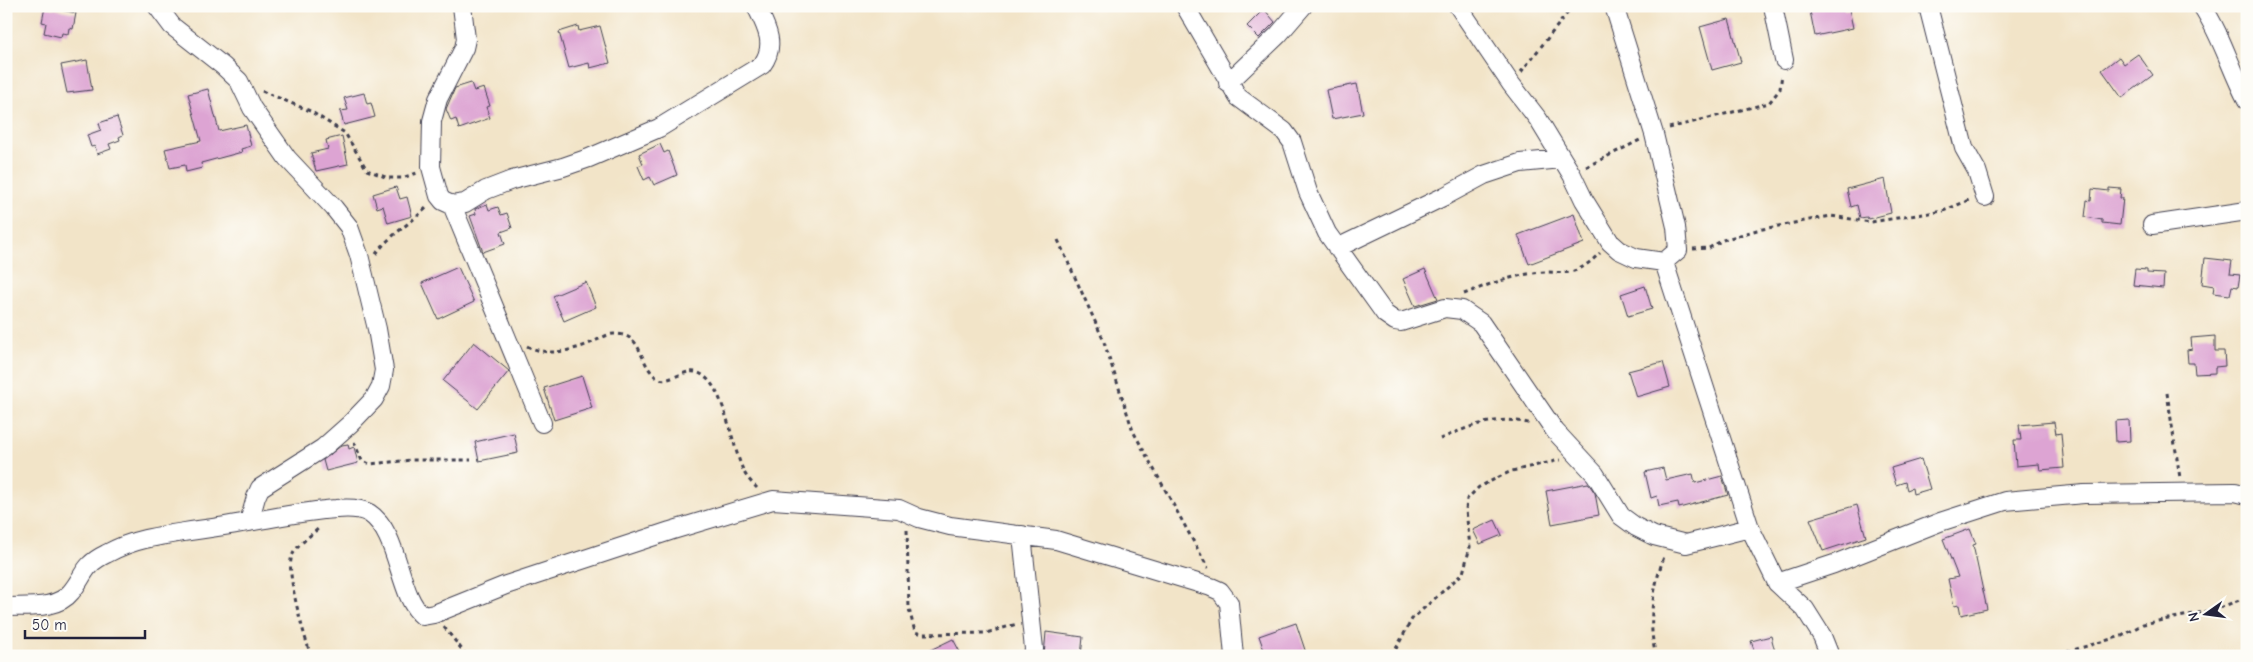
<svg xmlns="http://www.w3.org/2000/svg" width="2253" height="662" font-family="'Comic Neue',sans-serif">
  <rect width="100%" height="100%" fill="#fdfcf7"/>
  <filter id="ink" filterUnits="userSpaceOnUse"><feTurbulence type="fractalNoise" baseFrequency=".02" numOctaves="2"/><feDisplacementMap in="SourceGraphic" scale="10" xChannelSelector="R" yChannelSelector="G"/><feConvolveMatrix kernelMatrix="1 2 1 2 8 2 1 2 1" color-interpolation-filters="sRGB"/></filter>
  <filter id="wash" filterUnits="userSpaceOnUse"><feTurbulence type="fractalNoise" baseFrequency=".0096" numOctaves="4" result="noise"/><feDisplacementMap in="SourceGraphic" scale="20" xChannelSelector="R" yChannelSelector="G"/><feGaussianBlur stdDeviation="1.12" result="paint"/><feColorMatrix in="noise" values="0 0 0 0 0 0 0 0 0 0 0 0 0 0 0 0 0 1.4 0 .05"/><feComposite in="paint" operator="in"/></filter>
  <g filter="url(#wash)">
    <rect width="100%" height="100%" fill="#f2e4c8"/>
    <g id="blocks">
      <path fill="#dda4d3" d="M1809 6H1844V10L1849 9 1853 28 1815 36Z
        M45 7 76 13 73 29 69 28 68 34 62 33 61 37 44 33 46 23 42 22Z
        M1264 9 1275 22 1259 38 1247 26Z
        M1729 19 1741 62 1712 70 1700 27Z
        M578 26 579 31 600 26 610 63 590 68 589 63 569 68 559 32Z
        M2138 54 2153 75 2122 98 2102 70 2119 57 2124 64Z
        M87 60 92 90 67 93 61 65Z
        M471 83 474 91 484 88 490 106 486 107 490 118 459 129 456 119 451 121 446 109 455 88Z
        M1357 84 1363 113 1332 119 1326 90Z
        M208 89 219 131 246 125 251 146 241 149 242 152 201 163 202 168 186 172 185 165 170 168 165 149 201 141 188 94Z
        M364 93 367 104 371 103 375 117 344 125 340 111 348 110 344 98Z
        M117 117 123 135 119 137 120 140 109 144 111 149 97 154 95 146 91 147 87 135 101 130 99 123Z
        M342 136 348 164 316 171 311 153 328 149 326 140Z
        M660 144 664 153 668 151 677 175 654 185 650 177 644 180 638 166 643 164 639 154Z
        M1885 179 1891 213 1868 219 1867 217 1860 218 1857 205 1851 207 1847 189Z
        M396 187 400 199 407 197 412 216 388 223 383 206 377 208 373 194Z
        M2109 188 2121 189 2120 198H2123L2120 225 2102 223V220L2085 217 2087 200 2091 201 2092 189 2109 191Z
        M487 204 489 210 498 207 501 215 507 213 512 228 501 232 505 244 483 252 470 216 476 214 475 209Z
        M1574 214 1584 243 1529 264 1518 235Z
        M2205 258 2232 261 2230 274 2240 275 2238 287 2232 286 2230 295 2213 293 2214 286 2202 284Z
        M458 267 474 302 438 319 422 283Z
        M1425 269 1438 299 1415 306 1403 279Z
        M2135 269 2147 270V273L2164 274 2163 288 2133 285Z
        M586 282 596 307 564 321 553 296Z
        M1645 286 1652 309 1628 316 1621 294Z
        M2215 336V351H2224L2225 366 2215 367V373L2195 374 2194 363H2188L2187 350 2192 349 2191 338Z
        M474 342 509 371 478 409 443 381Z
        M1663 362 1670 387 1636 397 1628 371Z
        M582 376 592 408 554 420 544 388Z
        M2129 420 2130 441 2116 442 2115 421Z
        M2054 422 2056 434 2061 433 2064 468 2040 470 2039 464 2016 466 2014 440H2021L2019 425Z
        M514 433 518 453 479 461 475 442Z
        M348 444 349 449 354 447 358 463 326 471 323 460 342 445Z
        M1921 459 1930 489 1913 494 1912 488 1907 490 1905 482 1896 485 1891 468Z
        M1663 468 1666 480 1693 474 1695 483 1722 476 1728 495 1679 508 1678 502 1659 506 1657 496 1651 498 1645 472Z
        M1588 483 1595 493 1599 515 1552 524 1546 491Z
        M1857 505 1866 537 1823 551 1810 519Z
        M1495 520 1502 535 1480 544 1473 530Z
        M1970 529 1976 544 1973 545 1987 609 1961 615 1959 605 1954 606 1948 579 1958 577 1943 539Z
        M1296 623 1307 656H1266L1259 636Z
        M1046 632 1083 637 1081 656H1044Z
        M1771 636 1776 656H1756L1751 641Z
        M953 639 960 652 953 656H918Z"/>
    </g>
  </g>
  <g filter="url(#ink)">
    <use href="#blocks" fill-opacity="0" stroke="#413f50" stroke-width="1"/>
    <g fill="none" stroke-linecap="round" stroke-linejoin="round">
      <defs>
        <path id="minor" d="M157 6 172 26 223 66 239 81 252 108 287 158 334 208 349 227 359 255 377 329 384 370 381 386 374 399 350 424 323 448 260 488 256 497 249 522
          M462 6 466 39 464 48 438 99 432 121 431 167 439 196 443 201 452 205 465 203 486 190 512 180 563 167 589 158 659 128 762 65C777 45 766 26 756 6
          M1185 6 1238 97 1284 131 1292 142 1308 192 1327 233 1385 314 1395 321 1401 322 1445 308 1462 310 1481 323 1555 431 1595 474 1621 516 1636 527 1654 536 1686 544 1750 528
          M1458 6 1511 84 1538 119 1572 175 1584 200 1610 242 1619 250 1636 258 1664 262
          M1614 6 1654 134 1676 227 1678 250 1664 262 1750 528 1777 583 1805 609 1822 636 1830 656
          M1773 6 1784 60
          M1928 6 1964 148 1977 171 1985 197
          M2202 6C2222 36 2230 68 2247 100
          M1228 83 1278 35 1303 6
          M452 205 542 423
          M2152 225 2247 211
          M1337 248 1445 196 1484 175 1520 163 1562 159
          M1022 535 1034 649 1033 656
          M1777 583 1834 564 1940 522 2005 501 2084 494 2235 492 2247 495
          M6 607C26 606 57 610 71 592 85 575 83 565 106 554 117 548 132 542 145 539 177 532 210 529 242 523 273 518 305 511 336 509 346 508 360 508 369 513 400 533 398 597 423 616L434 614 506 585 670 531 773 500 899 509 919 518 950 526 1056 540 1211 587 1220 591 1229 603 1234 656"/>
      </defs>
      <use href="#minor" stroke="#413f50" stroke-width="20"/>
      <path stroke="#413f50" stroke-width="3" stroke-dasharray="4 4" stroke-linecap="butt" d="M1521 72 1573 6
        M262 91 310 111 345 133 367 170 388 178H402L417 173
        M1669 128 1769 103 1780 89 1782 74
        M1586 167 1640 140
        M1058 240 1103 339 1133 431 1208 568
        M1693 249 1709 248 1723 240 1757 230 1831 216 1871 222 1943 211 1969 200
        M376 254C389 235 412 223 428 206
        M1464 294C1484 286 1506 278 1528 274 1563 267 1568 284 1600 253
        M527 346C548 357 572 351 593 342 599 339 607 334 614 334 644 334 637 361 656 377 669 388 687 361 705 377 725 393 732 445 743 470 746 477 752 483 757 488
        M2167 393 2180 478
        M1440 439C1470 426 1498 414 1531 424
        M354 442 362 461 370 464 412 460H471
        M907 530 909 609 915 632 922 634 986 633 1017 624
        M444 627 467 656
        M311 656C305 638 285 572 292 556 297 545 310 536 319 528
        M1392 656 1412 619 1463 573 1470 547 1466 510 1467 499 1479 487 1501 476 1512 471 1560 460
        M1656 656C1647 622 1653 586 1665 554
        M2052 656 2122 636 2143 624 2214 610 2247 597"/>
      <use href="#minor" stroke="#fff" stroke-width="18"/>
    </g>
  </g>
  <rect width="2253" height="662" fill="none" stroke="#fdfcf7" stroke-width="25"/>
  <g transform="translate(2206 614) rotate(256)" stroke="#fdfcf7" stroke-width="4" paint-order="stroke">
  <path d="M0-4L9 19L0 12L-9 19Z" fill="#22223b"/>
  <text y="-8" font-size="14" font-weight="bold" text-anchor="middle" fill="#22223b">N</text>
  </g>
  <path d="M25 630v8h120v-8" fill="none" stroke="#22223b" stroke-width="2.5"/>
  <text x="32" y="630" font-size="15" fill="#22223b" stroke="#fdfcf7" stroke-width="4" paint-order="stroke">50 m</text>
</svg>
